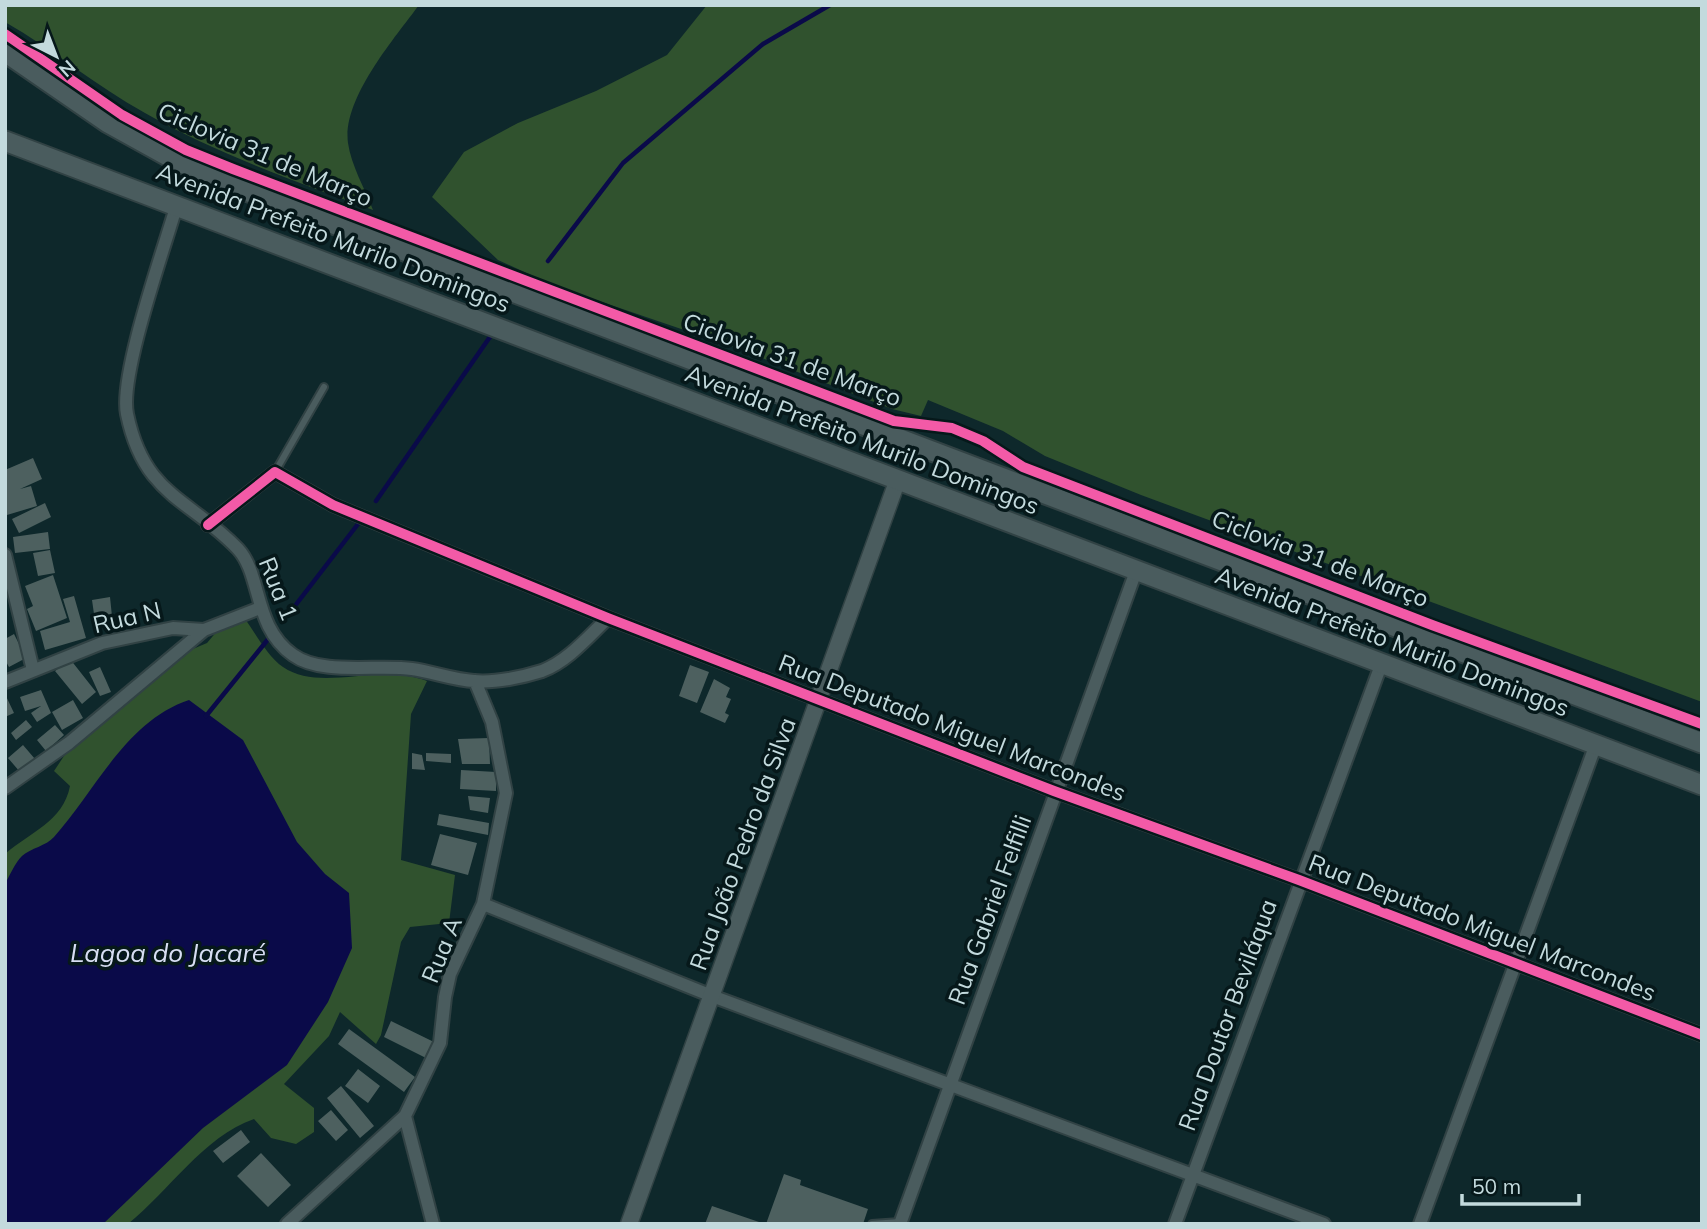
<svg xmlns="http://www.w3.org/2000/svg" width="1707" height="1229" font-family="Mulish,sans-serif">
  <rect width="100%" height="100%" fill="#0e282b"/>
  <path fill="#30522e" d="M5 5H419C394 39 342 99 348 143 351 165 365 189 373 210 295 181 217 154 145 113 96 86 54 50 5 22Z
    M707 5H1702V702L1141 495 1045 456 1003 431 928 400 921 416 892 409 734 347 555 286 498 260 432 197 464 152 518 123 596 91 667 55Z
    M245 619C256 634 268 657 283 667 321 693 378 662 427 681L411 714 401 860 455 875 449 923 410 927 401 942 381 1035 376 1044 340 1012 329 1036 284 1084 314 1108V1132L296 1144 271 1138 254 1119C203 1137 169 1191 128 1224H5V854C30 832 63 822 70 786L54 771 64 756 110 713 162 674 181 654 207 643 223 624Z"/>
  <path fill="#0a0a49" d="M189 700 243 740 297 842 325 874 349 893 352 948 328 1002 287 1065 203 1128 103 1224H5V884C10 875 15 863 22 856 31 848 46 846 54 837 96 790 126 721 189 700Z"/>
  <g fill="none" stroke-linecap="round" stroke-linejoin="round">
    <path stroke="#0a0a49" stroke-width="4.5" d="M548 261 623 163 763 44 830 5
      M376 501 492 334
      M291 611 358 524
      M206 716 269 638"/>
  </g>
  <path fill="#4d605f" d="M33 458 42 479 20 489 31 486 37 506 7 515 5 470Z
    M45 503 51 517 19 533 12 519Z
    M48 532 50 549 15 553 13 537Z
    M50 550 55 573 38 576 33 553Z
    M53 575 67 618 36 631 27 609 33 606 25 586Z
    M74 596 86 638 45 650 40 631 70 622 63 599Z
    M110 597 113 626 96 628 92 600Z
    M14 634 26 658 9 667 5 660V639Z
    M70 659 96 692 82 704 55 671Z
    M690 665 709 672 697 703 679 696Z
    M100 667 111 692 100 696 89 672Z
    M714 679 730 688 726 697 731 699 725 713 729 715 725 723 700 712Z
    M41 690 51 713 37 722 31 713 41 706 25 711 20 697Z
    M5 694 14 713 5 717Z
    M73 700 83 718 62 730 52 712Z
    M26 720 32 727 16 740 11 733Z
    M55 725 64 735 46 751 37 740Z
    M489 738 490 764H462L458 739Z
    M23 745 35 759 20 772 8 758Z
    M412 753 422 755 425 770 412 769Z
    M426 753 451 754V763L426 761Z
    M461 770 496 772V791L460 789Z
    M468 796 490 798 488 813 470 810Z
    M439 814 489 823 488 835 437 825Z
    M440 834 477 843 468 875 431 865Z
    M391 1021 436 1043 428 1059 384 1037Z
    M349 1029 415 1077 404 1092 338 1044Z
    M358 1069 380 1086 368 1103 345 1086Z
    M341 1086 374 1126 360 1138 327 1098Z
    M331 1110 348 1130 336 1141 318 1121Z
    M241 1130 250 1142 223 1163 213 1151Z
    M261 1153 291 1185 268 1207 237 1176Z
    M784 1174 801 1180 800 1185 868 1209 863 1224H766Z
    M712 1206 762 1223V1224H705Z"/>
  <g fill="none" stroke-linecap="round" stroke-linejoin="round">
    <defs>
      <path id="service" d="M275 472 324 387
        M872 1224 900 1222"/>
      <path id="minor" d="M177 204C164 249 119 375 127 414 144 496 189 498 238 549 262 575 253 627 293 655 322 676 378 664 412 669 433 672 454 680 474 681 495 683 523 677 542 671 568 661 588 637 608 618
        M208 525 275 472 333 505 608 618 1054 791 1299 880 1702 1035
        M5 555 33 670
        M5 682 102 643 173 628 204 630 260 608
        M5 788 69 743 204 630
        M483 904 712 996 1324 1224
        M405 1116 433 1224
        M287 1224 405 1116 440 1043 445 997 450 974 483 904 506 793 492 722 475 681
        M900 1224 1136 571
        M1175 1224 1381 665
        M1420 1224 1596 744"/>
      <path id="tertiary" d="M629 1224 898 479"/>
      <path id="secondary" d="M5 52 108 123 173 159 233 186 1702 743
        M5 141 1702 785"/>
    </defs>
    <use href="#service" stroke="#314244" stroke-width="10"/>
    <use href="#minor" stroke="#314244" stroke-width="16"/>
    <use href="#tertiary" stroke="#314244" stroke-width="19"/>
    <use href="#secondary" stroke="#314244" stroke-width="23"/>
    <use href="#service" stroke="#4a5c5e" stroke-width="6"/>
    <use href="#minor" stroke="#4a5c5e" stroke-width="12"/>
    <use href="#tertiary" stroke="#4a5c5e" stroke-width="16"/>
    <use href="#secondary" stroke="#4a5c5e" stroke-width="19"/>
    <defs>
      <path id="cycleway" d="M5 34 122 115 186 150 233 169 894 421 952 428 983 441 1023 467 1432 625 1702 724
        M208 525 275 472 333 505 608 618 1054 791 1299 880 1702 1035"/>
    </defs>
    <use href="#cycleway" stroke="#06181a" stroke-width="15"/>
    <use href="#cycleway" stroke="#f35aa7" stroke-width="10"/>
  </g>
  <g text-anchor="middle" stroke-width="7" stroke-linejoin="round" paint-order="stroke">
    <g font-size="24" fill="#c3dadd" stroke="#06181a">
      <text transform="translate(265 155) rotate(23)" y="8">Ciclovia 31 de Março</text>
      <text transform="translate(333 238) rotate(21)" y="8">Avenida Prefeito Murilo Domingos</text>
      <text transform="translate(792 360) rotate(20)" y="8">Ciclovia 31 de Março</text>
      <text transform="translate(862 440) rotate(21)" y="8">Avenida Prefeito Murilo Domingos</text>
      <text transform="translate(1320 559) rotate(21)" y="8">Ciclovia 31 de Março</text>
      <text transform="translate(278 589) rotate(68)" y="8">Rua 1</text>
      <text transform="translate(127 618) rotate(-13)" y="8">Rua N</text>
      <text transform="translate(1392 642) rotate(21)" y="8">Avenida Prefeito Murilo Domingos</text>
      <text transform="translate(952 728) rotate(21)" y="8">Rua Deputado Miguel Marcondes</text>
      <text transform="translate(743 844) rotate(-70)" y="8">Rua João Pedro da Silva</text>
      <text transform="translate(990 910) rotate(-70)" y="8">Rua Gabriel Felfilli</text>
      <text transform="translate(1482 928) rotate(21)" y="8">Rua Deputado Miguel Marcondes</text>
      <text transform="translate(442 950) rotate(-68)" y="8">Rua A</text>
      <text transform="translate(1228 1015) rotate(-70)" y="8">Rua Doutor Beviláqua</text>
    </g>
    <g font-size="26" font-style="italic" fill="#d7def3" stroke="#06181a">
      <text x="168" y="962">Lagoa do Jacaré</text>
    </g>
  </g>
  <rect width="1707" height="1229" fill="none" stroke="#c3dadd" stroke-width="14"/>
  <g transform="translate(56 56) rotate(138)" stroke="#06181a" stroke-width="5" paint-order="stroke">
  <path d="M0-5L12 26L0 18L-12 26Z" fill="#c3dadd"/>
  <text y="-10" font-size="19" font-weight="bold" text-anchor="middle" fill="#c3dadd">N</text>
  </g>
  <path d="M1462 1194v10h117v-10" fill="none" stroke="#c3dadd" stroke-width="3.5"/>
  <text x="1472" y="1194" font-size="21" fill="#c3dadd" stroke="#06181a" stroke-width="5" paint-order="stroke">50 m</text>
</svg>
